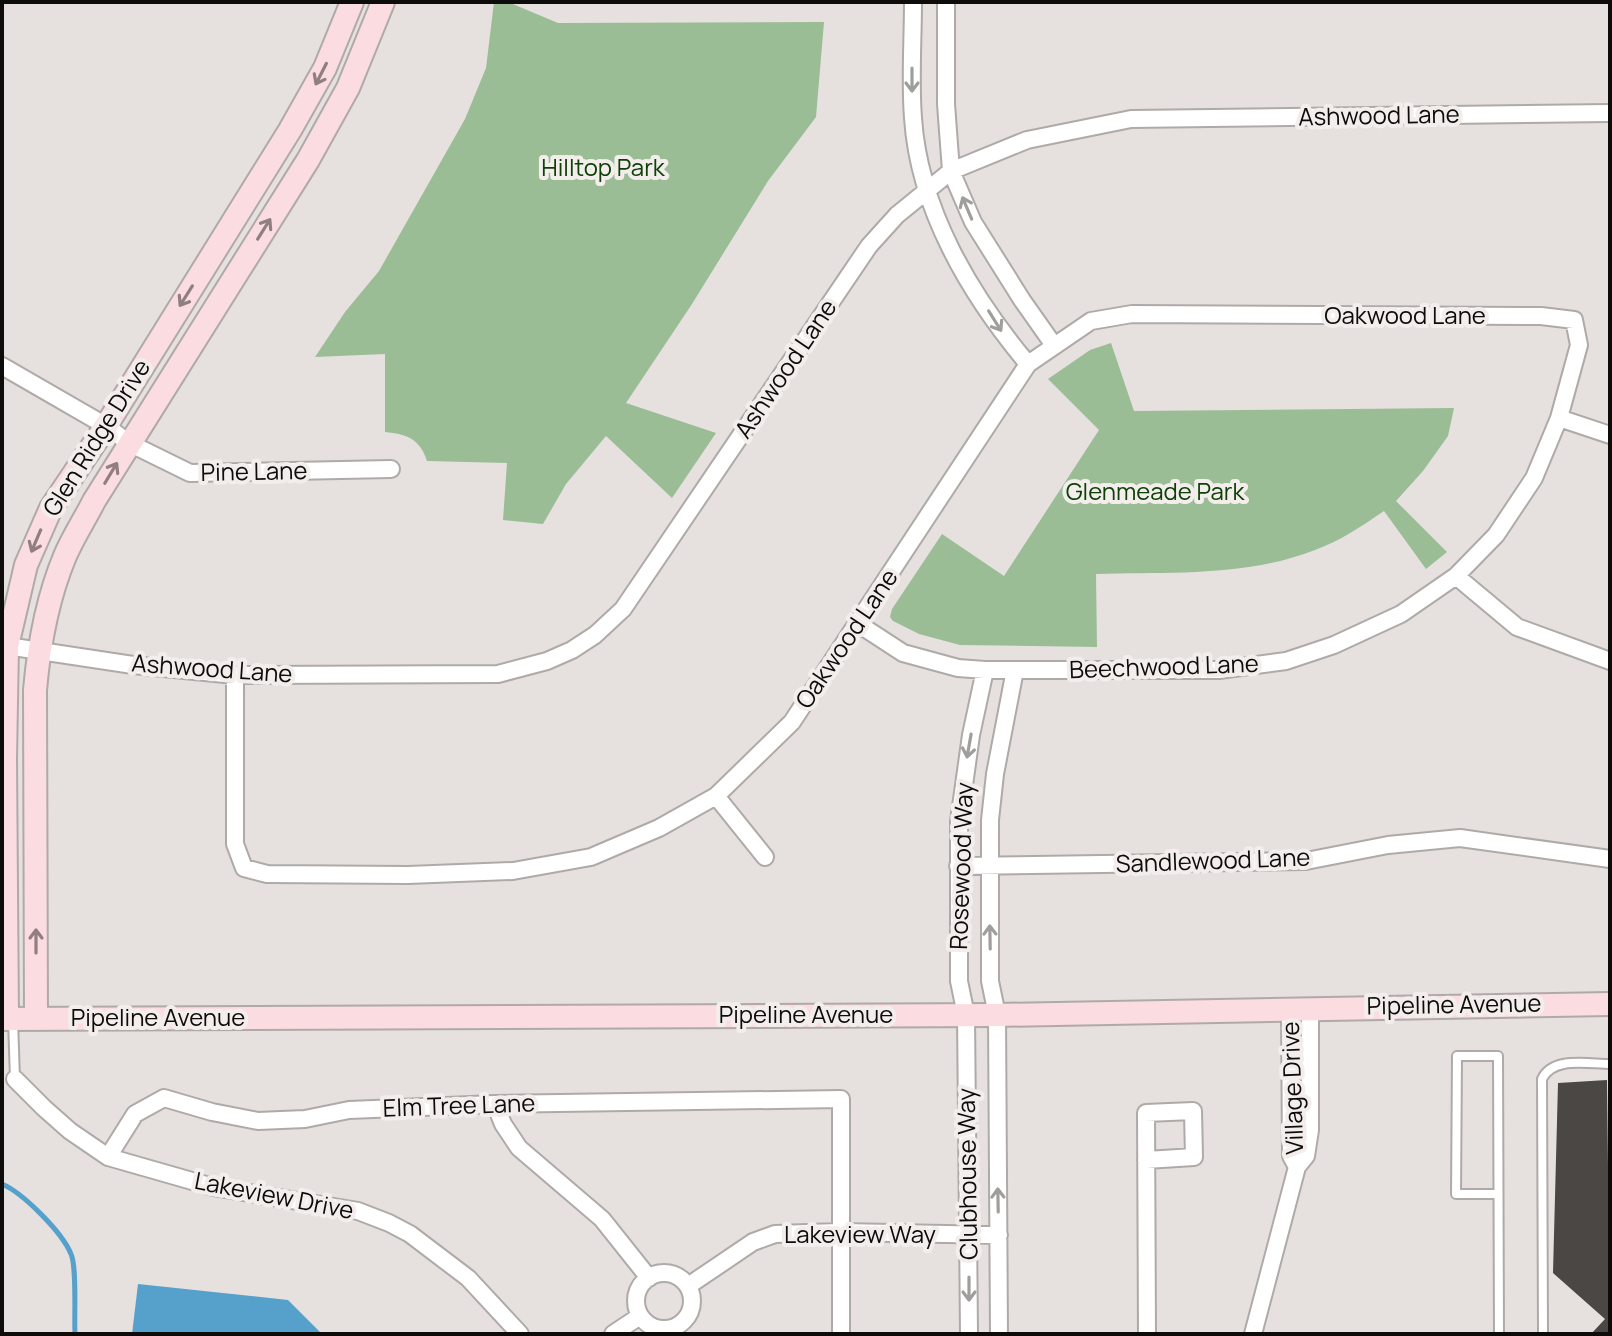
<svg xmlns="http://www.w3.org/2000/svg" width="1612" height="1336" font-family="Manrope,sans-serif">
  <rect width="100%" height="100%" fill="#e6e1df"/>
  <path fill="#9abd95" d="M494 2H508L558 23 824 22 816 117 768 181 692 304 626 403 716 433 672 498 606 436 566 484 543 524 503 520 507 463 427 461C420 439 407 434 385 432V354L315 357 345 312 379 271 465 119 486 68Z
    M1111 343 1134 411 1454 408 1448 436 1423 471 1396 501 1447 552 1426 569 1384 511C1362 526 1340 541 1315 550 1246 577 1169 572 1096 574L1097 647 960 645 919 634 893 621 890 617 892 609 942 534 1004 576 1099 430 1048 379 1090 350Z"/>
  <path fill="#56a1cb" d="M138 1284 288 1300 322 1334H132Z"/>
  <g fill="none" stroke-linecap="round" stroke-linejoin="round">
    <path stroke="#56a1cb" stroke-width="5" d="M2 1184C23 1193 62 1232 71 1254 77 1266 74 1317 75 1334"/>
  </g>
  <path fill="#4b4745" d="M1607 1080 1610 1334H1591L1605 1319 1553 1273 1558 1083Z"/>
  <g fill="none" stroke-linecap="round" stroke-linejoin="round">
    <defs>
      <path id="lane" d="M13 1020 15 1079
        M1498 1194H1456L1457 1056H1498L1499 1334
        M1543 1334 1542 1079C1553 1056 1588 1064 1610 1064"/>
      <path id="street" d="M913 2C913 40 910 80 913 118 919 209 970 295 1028 364
        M946 2V104L951 171 973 222 1022 300 1053 344
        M2 366 106 426 129 443 190 473 391 469
        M1559 418 1610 435
        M1456 576 1517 627 1610 661
        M7 646 133 665 235 675 498 674 547 661 572 650 595 635 623 609 869 246 897 215 951 171 1027 140 1131 119 1610 113
        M235 675V844L244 868 267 874 408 875 513 871 591 857 659 828 716 796 792 722 1028 364 1091 321 1132 314 1541 316 1574 320 1579 345 1559 418 1534 478 1496 535 1456 576 1401 614 1334 645 1286 661 1219 670H985L958 668 903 653 857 623
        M716 796 765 857
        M958 866 1306 861 1388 845 1460 838 1610 859
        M1290 1008 1291 1156 1297 1167
        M15 1079 44 1108 70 1131 108 1157 213 1187 358 1211 389 1223 410 1234 468 1278 520 1334
        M495 1104 503 1124 519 1148 602 1219 649 1278
        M108 1157 135 1114 164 1098 212 1112 258 1121 305 1119 349 1110 495 1104 841 1099V1334
        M1146 1160 1194 1157 1193 1111 1146 1113 1147 1334
        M636 1301a28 28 0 1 1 56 0a28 28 0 1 1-56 0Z
        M688 1286 753 1242 775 1234 840 1232 999 1235
        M613 1334 640 1316
        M969 1334 966 1015 959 981V821L971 735 985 670
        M999 1334 997 1015 990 981V820L995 774 1015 670
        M1253 1334 1297 1167 1306 1156 1310 1130V1008"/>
      <path id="secondary" d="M2 1019 997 1015 1610 1004
        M7 1019 5 759 7 646 26 565 51 508 106 426 290 130 325 68 352 2
        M36 1019 35 690C39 644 47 599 65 556 73 537 85 519 94 501L308 160 348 88 383 2"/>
    </defs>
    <use href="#lane" stroke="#afaaa8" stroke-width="12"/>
    <use href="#street" stroke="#afaaa8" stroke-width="20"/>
    <use href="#secondary" stroke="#afaaa8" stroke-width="26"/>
    <use href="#lane" stroke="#fff" stroke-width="8"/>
    <use href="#street" stroke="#fff" stroke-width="16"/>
    <use href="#secondary" stroke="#fbdce1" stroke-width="22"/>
  </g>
  <defs><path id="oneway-shaft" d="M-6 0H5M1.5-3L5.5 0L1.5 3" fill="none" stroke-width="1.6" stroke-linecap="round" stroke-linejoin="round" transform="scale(2)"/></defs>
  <g stroke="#907e81">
    <use href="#oneway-shaft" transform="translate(321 74) rotate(117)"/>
    <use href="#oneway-shaft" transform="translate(264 229) rotate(-58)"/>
    <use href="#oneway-shaft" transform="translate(186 296) rotate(122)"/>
    <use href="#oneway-shaft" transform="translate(111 473) rotate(-59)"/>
    <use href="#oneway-shaft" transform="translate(36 541) rotate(113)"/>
    <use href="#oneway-shaft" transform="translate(36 941) rotate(-90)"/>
  </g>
  <g stroke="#9f9e9d">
    <use href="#oneway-shaft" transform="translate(912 80) rotate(90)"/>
    <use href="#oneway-shaft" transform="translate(967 208) rotate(-113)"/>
    <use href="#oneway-shaft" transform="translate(995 321) rotate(58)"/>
    <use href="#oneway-shaft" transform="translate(969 746) rotate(100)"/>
    <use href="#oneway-shaft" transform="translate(990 937) rotate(-91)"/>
    <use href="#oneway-shaft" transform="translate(998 1200) rotate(-91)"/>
    <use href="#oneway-shaft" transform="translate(969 1289) rotate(90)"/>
  </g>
  <g text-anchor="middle" stroke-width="8" stroke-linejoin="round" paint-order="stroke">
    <g font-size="24" fill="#0e0c0b" stroke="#f3eeec">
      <text transform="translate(1379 116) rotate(-1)" y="8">Ashwood Lane</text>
      <text x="1405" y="324">Oakwood Lane</text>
      <text transform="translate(786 369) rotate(-56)" y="8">Ashwood Lane</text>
      <text transform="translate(97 438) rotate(-58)" y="8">Glen Ridge Drive</text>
      <text transform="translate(254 472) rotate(-1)" y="8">Pine Lane</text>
      <text transform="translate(847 639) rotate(-56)" y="8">Oakwood Lane</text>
      <text transform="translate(1164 667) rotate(-2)" y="8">Beechwood Lane</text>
      <text transform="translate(212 669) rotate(4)" y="8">Ashwood Lane</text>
      <text transform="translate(1213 861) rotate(-2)" y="8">Sandlewood Lane</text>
      <text transform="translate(962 866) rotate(-88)" y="8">Rosewood Way</text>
      <text transform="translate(1454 1005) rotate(-1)" y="8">Pipeline Avenue</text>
      <text x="806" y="1023">Pipeline Avenue</text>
      <text x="158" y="1026">Pipeline Avenue</text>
      <text transform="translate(1293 1088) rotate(-92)" y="8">Village Drive</text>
      <text transform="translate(459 1106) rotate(-2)" y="8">Elm Tree Lane</text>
      <text transform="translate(968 1174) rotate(-91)" y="8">Clubhouse Way</text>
      <text transform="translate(274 1196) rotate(11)" y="8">Lakeview Drive</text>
      <text x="860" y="1243">Lakeview Way</text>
    </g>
    <g font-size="24" fill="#0e4107" stroke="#f3eeec">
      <text x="603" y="176">Hilltop Park</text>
      <text x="1155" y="500">Glenmeade Park</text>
    </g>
  </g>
  <rect width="1612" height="1336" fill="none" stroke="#0e0c0b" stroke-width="8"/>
</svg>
